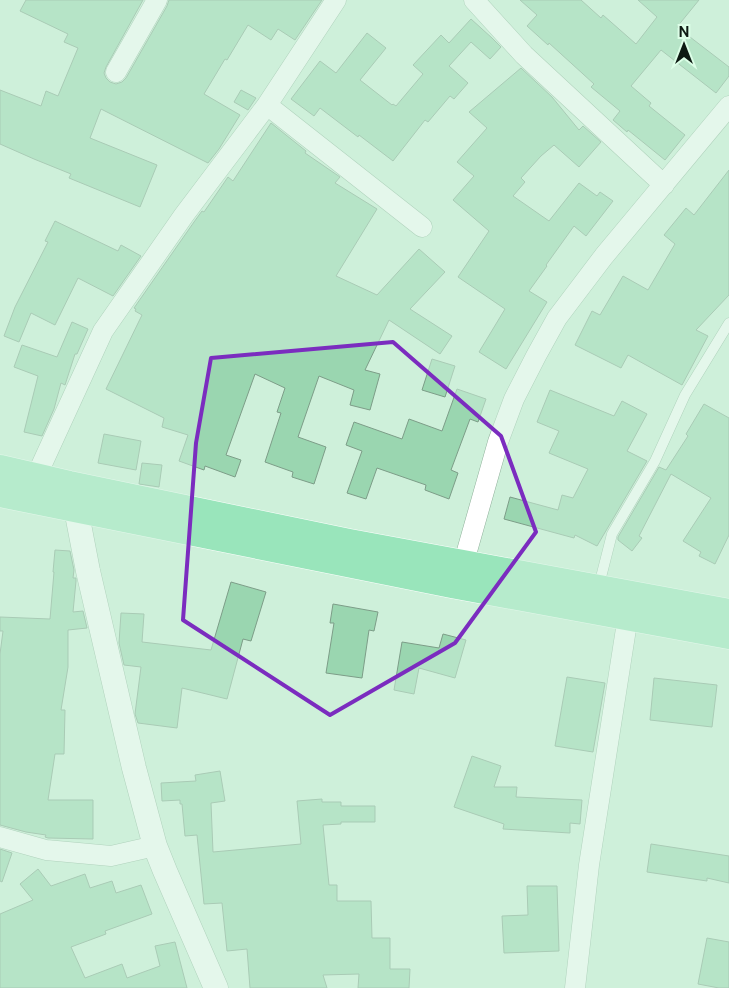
<svg xmlns="http://www.w3.org/2000/svg" width="729" height="988" font-family="'Public Sans',sans-serif">
  <rect width="100%" height="100%" fill="#cef0da"/>
  <path fill="#9ad6b0" stroke="#7d9d88" d="M26 0H143L106 67 104 73 106 78 110 82 116 84 122 82 126 78 167 6 169 0H322L295 40 278 29 271 40 248 25 227 60 225 59 204 94 240 115 219 149 208 163 101 109 90 138 157 165 140 207 69 178 71 174 34 159 0 144V90L41 106 46 91 58 96 78 48 64 42 68 34 20 11Z
    M520 0H581L601 18 603 15 636 44 657 17 638 0H699L677 27 729 67V76L716 93 661 50 631 86 651 103 649 106 685 135 665 160 628 130 627 132 613 120 620 111 591 87 594 84 549 43 548 45 527 26 537 15Z
    M471 19 492 38 501 47 490 59 471 42 449 66 468 83 454 99 450 96 428 122 425 120 393 161 359 135 358 137 320 108 314 116 291 99 320 61 336 73 367 33 386 48 360 80 392 105 393 104 396 106 423 74 413 65 441 35 449 43Z
    M521 68 552 97 579 130 583 126 601 142 579 167 554 145 541 156 521 178 525 182 513 196 549 221 579 183 597 196 600 192 613 201 586 236 574 226 546 265 547 266 529 291 547 302 506 369 479 352 505 309 458 277 489 231 453 200 474 176 457 162 487 128 469 112Z
    M241 90 256 98 248 110 234 102Z
    M271 123 306 151 305 153 340 177 335 183 377 209 336 276 377 295 419 249 445 272 410 309 452 336 440 354 389 320 365 370 380 374 370 410 350 405 354 390 319 376 298 437 326 447 314 484 292 477 293 472 265 462 281 413 277 412 285 388 255 374 226 455 241 460 235 477 205 466 204 470 179 461 188 435 162 427 164 418 106 389 142 315 135 311 136 309 134 308 194 222 202 211 204 212 228 177 233 181Z
    M729 170V295L696 330 708 336 682 385 628 355 621 368 575 345 592 311 600 315 623 276 648 290 675 244 664 235 686 208 694 215Z
    M55 221 118 251 121 245 141 256 113 296 78 278 55 325 31 313 19 342 4 336 15 307 48 242 45 241Z
    M72 322 88 329 77 354H75L65 385 61 383 54 409 42 436 24 432 38 376 14 367 22 345 57 357Z
    M432 359 455 366 445 397 422 390Z
    M457 389 486 399 478 422 470 419 451 470 458 473 449 499 425 490 426 485 377 468 366 499 347 493 362 451 346 445 354 422 402 439 409 419 442 431Z
    M550 390 614 416 622 401 647 414 627 451 647 461 597 546 575 535 574 538 504 519 510 497 558 510 562 495 573 498 588 469 549 453 559 431 537 422Z
    M704 404 729 418V535L715 564 699 556 701 552 683 541 711 498 671 474 639 536 642 538 632 551 618 540V537L659 467 666 470 688 436 686 434Z
    M104 434 141 441 136 470 98 463Z
    M142 463 162 465 159 487 139 484Z
    M55 550 70 551 74 570 73 578H76V581L73 612 83 611 87 628 68 630V667L61 710H65L64 754H55L48 800H93V839L48 838 45 837 46 835 26 832 0 825V654L3 631H0V617L50 619 54 572H53Z
    M231 582 266 592 251 641 243 639 227 699 182 688 177 728 138 723 135 714 141 667 124 665 119 643 121 613 144 614 142 642 211 650Z
    M333 604 378 612 374 631 369 630 362 678 326 673 334 623H330Z
    M443 634 466 640 455 678 419 668 414 694 394 690 402 642 439 648Z
    M567 677 605 683 593 752 555 746Z
    M654 678 717 685 712 727 650 720Z
    M472 756 501 766 494 787H517L516 797 582 800 580 824 570 823V833L503 829 504 824 454 807Z
    M220 771 225 801 211 803 213 852 301 844 297 801 322 799V802H341V806H375V822H341V824L323 825 329 885H337V901H371L372 938H390V969H410L409 988H358L359 974 323 975 327 988H250L247 949 227 951 222 903 204 904 197 835 185 836 182 804H180V800L162 801 161 783 196 781 195 775Z
    M651 844 729 856V883L707 878V881L647 872Z
    M0 849 12 853 2 882 0 881Z
    M38 869 51 886 85 874 90 888 112 881 116 893 141 885 152 914 105 931 106 934 71 947 85 978 122 964 127 978 160 966 155 946 175 942 187 988H0V914L33 900 20 884Z
    M527 886H557L559 951 504 953 502 916 528 915Z
    M707 938 729 942V988H719L698 984Z"/>
  <g fill="none" stroke-linecap="round" stroke-linejoin="round">
    <defs>
      <path id="service" d="M598 589 612 534 655 461 685 395 729 323"/>
      <path id="minor" d="M474 0 524 55 664 185
        M116 72 157 0
        M267 105 422 227
        M36 477 103 331 184 215 267 105 336 0
        M463 565 498 442 514 399 536 356 557 318 604 256 729 106
        M0 837 46 850 111 856 155 846
        M575 988 589 865 628 616"/>
      <path id="tertiary" d="M76 509 88 571 134 768 155 846 165 871 216 988"/>
      <path id="primary" d="M0 469 69 485 349 543 729 613
        M0 493 452 584 729 635"/>
    </defs>
    <use href="#service" stroke="#8dae98" stroke-width="11"/>
    <use href="#minor" stroke="#8dae98" stroke-width="21"/>
    <use href="#tertiary" stroke="#8dae98" stroke-width="25"/>
    <use href="#primary" stroke="#fff" stroke-width="29"/>
    <use href="#service" stroke="#fff" stroke-width="10"/>
    <use href="#minor" stroke="#fff" stroke-width="20"/>
    <use href="#tertiary" stroke="#fff" stroke-width="24"/>
    <use href="#primary" stroke="#99e5bb" stroke-width="28"/>
  </g>
  <path d="M0 0H729V988H0ZM393 342 501 436 536 532 455 643 330 715 183 620 196 443 211 358Z" fill="#cef0da" fill-opacity=".55" fill-rule="evenodd"/>
  <path fill="none" stroke="#7b2cbf" stroke-width="4" stroke-linejoin="round" d="M393 342 501 436 536 532 455 643 330 715 183 620 196 443 211 358Z"/>
  <g transform="translate(684 45)" stroke="#dcfee7" stroke-width="4" paint-order="stroke">
  <path d="M0-4L9 19L0 12L-9 19Z" fill="#0e1a13"/>
  <text y="-8" font-size="14" font-weight="bold" text-anchor="middle" fill="#0e1a13">N</text>
  </g>
</svg>
